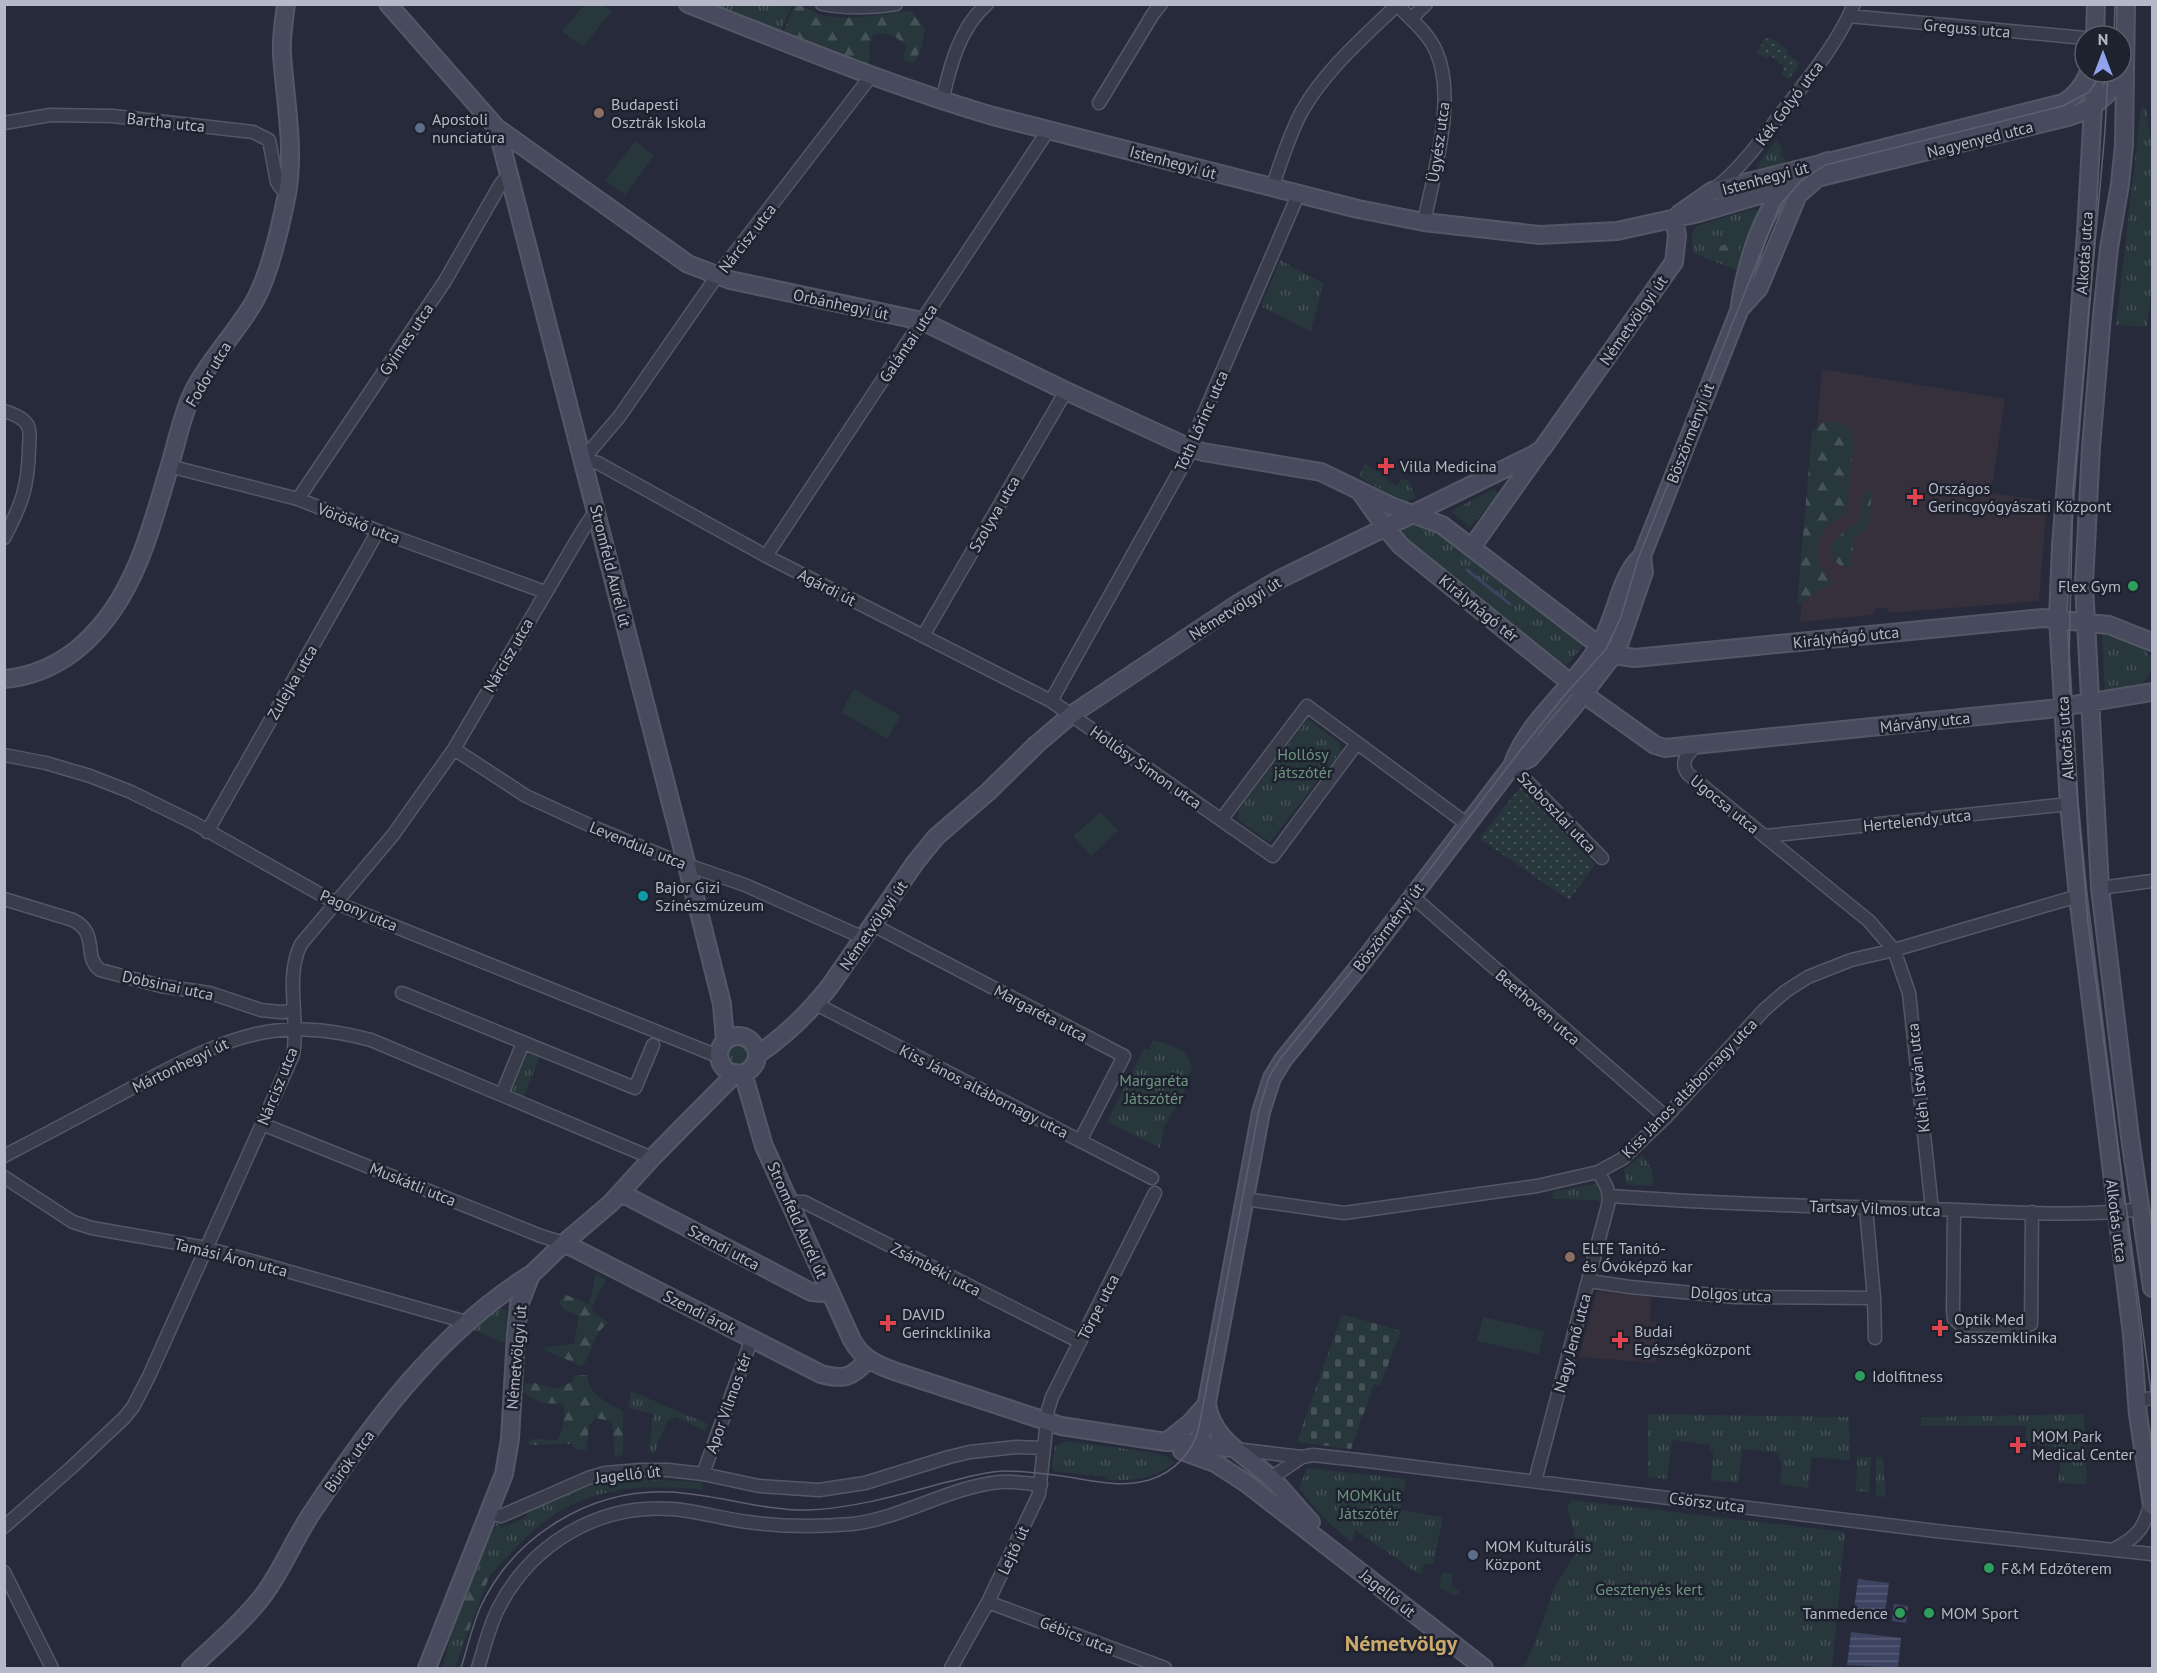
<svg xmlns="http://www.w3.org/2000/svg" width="2157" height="1673" font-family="'PT Sans',sans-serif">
  <defs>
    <pattern id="grass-tufts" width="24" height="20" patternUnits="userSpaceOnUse" patternTransform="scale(1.5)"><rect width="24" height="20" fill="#28373c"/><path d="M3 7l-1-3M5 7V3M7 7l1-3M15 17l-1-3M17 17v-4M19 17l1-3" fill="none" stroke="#455257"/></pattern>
    <pattern id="forest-firs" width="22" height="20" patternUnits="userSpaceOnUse" patternTransform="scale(1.5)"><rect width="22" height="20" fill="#28373c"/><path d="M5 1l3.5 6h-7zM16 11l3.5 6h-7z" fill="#455257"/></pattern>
    <pattern id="cemetery-stones" width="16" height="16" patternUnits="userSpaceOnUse" patternTransform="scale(1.5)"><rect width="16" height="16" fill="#28373c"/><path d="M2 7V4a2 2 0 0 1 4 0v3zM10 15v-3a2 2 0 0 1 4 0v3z" fill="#455257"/></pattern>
    <pattern id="garden-dots" width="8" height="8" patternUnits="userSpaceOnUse" patternTransform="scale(1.5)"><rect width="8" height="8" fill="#28373c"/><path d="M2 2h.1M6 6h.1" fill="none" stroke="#455257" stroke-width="1.8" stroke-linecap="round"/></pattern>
    <pattern id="water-rules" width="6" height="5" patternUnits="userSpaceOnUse" patternTransform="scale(1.5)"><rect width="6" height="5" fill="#3d4461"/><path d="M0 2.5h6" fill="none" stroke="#575d76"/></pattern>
  </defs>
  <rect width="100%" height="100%" fill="#262a3a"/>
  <path fill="#35303c" d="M1822 369 2005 399 1991 493 2047 501 2039 601 1889 613 1886 608H1876L1873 615 1800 622Z
    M1597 1291 1651 1297 1650 1321 1658 1322 1656 1363 1579 1357Z"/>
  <path fill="url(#grass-tufts)" d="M708 5H792L780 33Z
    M2141 108H2146L2152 146V279L2147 327 2116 325Z
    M1777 140 1783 150 1780 152 1786 162 1757 169V165Z
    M1755 208 1758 212 1736 270 1693 253 1692 235 1696 226Z
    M1280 260 1323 283 1311 332 1261 306Z
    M1365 463 1397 486 1401 479 1408 480 1416 498 1404 502 1359 477Z
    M1494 489 1499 494 1470 527 1451 511Z
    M1412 523 1441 533 1585 644 1565 667 1408 540 1403 533V529Z
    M2102 630 2139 645 2150 656C2157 687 2127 690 2105 696Z
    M1308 719 1340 744 1341 751 1270 842 1239 821 1238 811Z
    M1153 1040C1173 1047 1188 1046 1192 1070L1185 1080V1091L1164 1127 1160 1148 1107 1122 1144 1049 1149 1050Z
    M727 1054a11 11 0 1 1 22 0a11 11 0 1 1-22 0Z
    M525 1046 541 1053 524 1097 508 1091Z
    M1642 1155 1652 1169 1653 1186 1626 1185 1624 1169Z
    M1601 1183 1605 1203 1594 1200 1553 1199 1552 1193 1555 1191Z
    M496 1308 504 1309 507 1313 505 1343 468 1328Z
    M1956 1326 2031 1327V1344H1956Z
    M631 1391 708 1424 705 1431 676 1417 667 1421 654 1454 649 1451 653 1414 628 1408Z
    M1648 1414 1849 1417 1850 1460 1812 1457 1808 1488 1780 1484 1782 1461 1779 1460 1780 1453 1742 1449 1738 1483 1711 1480 1713 1452 1709 1451 1710 1445 1672 1440 1667 1479 1648 1477Z
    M2084 1414 2087 1484 2058 1483 2062 1448 2026 1443V1426H1921V1417Z
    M1065 1441 1143 1451 1166 1456 1174 1463C1154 1479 1133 1481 1108 1480L1106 1477 1053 1471 1052 1466 1055 1447Z
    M1857 1457H1871L1869 1492 1856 1491Z
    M1876 1457H1883L1886 1497 1876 1496Z
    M1307 1468 1406 1479 1400 1510 1443 1517 1433 1565 1424 1564 1422 1574 1417 1573 1355 1530 1352 1542C1330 1526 1315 1509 1299 1488Z
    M630 1478 698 1482 699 1479 703 1480V1490C650 1484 592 1486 548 1519 525 1535 507 1557 489 1577L474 1572 497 1522 502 1528 524 1518 535 1506 603 1481 606 1483Z
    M1572 1500 1845 1532 1832 1668H1523L1535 1643 1555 1586 1578 1549 1567 1506Z
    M1442 1572 1453 1574 1451 1585 1460 1592 1454 1596 1439 1587Z
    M452 1632 455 1637 466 1638 455 1668H442Z"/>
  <path fill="url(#forest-firs)" d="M795 4C806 5 815 15 826 16 854 21 882 13 911 11L925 28 921 49 914 63 903 60 906 47C896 35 887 30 872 36 867 50 871 52 869 65L783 34Z
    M1730 243H1736L1739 249 1736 256 1731 261 1722 262 1707 257V252L1711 249Z
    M1828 422H1837L1846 426 1854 438 1846 514C1813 528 1807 558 1833 582L1797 605 1812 431 1822 423Z
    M1865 490 1872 492 1868 528 1859 535 1854 537 1851 567C1844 567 1838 566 1834 559 1823 539 1851 530 1861 519Z
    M596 1274 606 1280 594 1302 592 1311 608 1323C590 1337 595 1350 582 1366L544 1350 545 1347 574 1344 579 1316 564 1310 559 1301 566 1295 589 1304Z
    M574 1375H587C589 1395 606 1402 623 1411V1454L615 1458 612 1421 595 1418 589 1426 586 1450H578L571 1444 529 1445V1441L533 1439 558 1440C563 1428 566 1417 563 1404L541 1403 523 1392 525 1384 535 1383 557 1389 573 1381Z
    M474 1572 489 1577 466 1638 455 1637 452 1632Z"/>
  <path fill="url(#cemetery-stones)" d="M1342 1314 1401 1331 1380 1386 1374 1384 1351 1449 1297 1442Z"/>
  <path fill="url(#garden-dots)" d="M1765 38 1774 40 1787 50 1786 53 1800 63 1789 79 1782 74 1784 66 1770 55 1766 58 1757 53Z
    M1520 787 1595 865 1569 900 1480 839Z"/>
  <path fill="#28373c" d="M584 5H603L612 11 583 47 562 31Z
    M635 141 654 156 625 195 605 180Z
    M854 689 901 716 887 739 841 712Z
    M1101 812 1118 831 1091 856 1073 836Z
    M1483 1317 1544 1331 1539 1355 1477 1341Z"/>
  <path fill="url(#water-rules)" d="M1858 1579 1889 1583 1884 1621 1853 1617Z
    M1894 1604 1908 1606 1906 1623 1892 1621Z
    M1851 1632 1901 1638 1898 1668 1847 1665Z"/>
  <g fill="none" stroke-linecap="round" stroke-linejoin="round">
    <path stroke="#3d4461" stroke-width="3" d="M1467 570 1510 604"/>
    <defs>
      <path id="street" d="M822 4C848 9 871 8 896 4
        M1397 5C1411 19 1428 33 1436 51 1457 97 1434 173 1424 222
        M1849 16 2085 38
        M1411 19 1426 4
        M942 101C950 67 959 28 987 4
        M1099 103 1153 14 1161 4
        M4 123 50 115 113 116 253 132 269 140 277 182 280 187 287 191
        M1717 187C1742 167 1761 140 1780 115 1807 80 1837 45 1854 4
        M1272 188C1281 162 1289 135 1302 111 1326 69 1364 37 1398 4
        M4 411C13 414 23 417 28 426 31 432 29 441 29 449 28 487 22 504 4 538
        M583 459 598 463 766 556 1051 701 1273 856 1357 743
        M583 459 619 417 717 276 871 76
        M169 466 298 499 378 531 545 592
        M298 499 445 281 500 185 504 180 510 178
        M766 556 1049 129
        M923 636 1066 391
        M1051 701 1188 456 1193 439 1298 195
        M1697 745C1688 753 1679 762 1688 774L1869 921 1894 950 1909 993 1932 1209
        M454 749 526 796 600 830 673 860 745 885 864 938
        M4 755 46 763 90 776 131 792 194 823 334 902 720 1057
        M1512 766 1602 858
        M1221 820 1307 706 1467 824
        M207 832 378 531
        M1765 836 2069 804
        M2100 888 2152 881
        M1412 896 1666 1117
        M4 899 73 920C100 934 82 956 100 970L161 986 210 993 261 1010 280 1012 293 1011
        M873 925 1124 1056 1080 1141
        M402 993 635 1088 653 1045
        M816 1004 1152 1178
        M502 1094 523 1043
        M262 1124 541 1236 564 1243
        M4 1156C46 1134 88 1112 130 1089 218 1043 268 1012 371 1040L652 1158
        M4 1177 73 1222 92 1228 206 1248 466 1322
        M1610 1196C1717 1204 1825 1207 1932 1209 2000 1211 2074 1218 2141 1209
        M1245 1199 1344 1213 1537 1186 1598 1172 1622 1159 1666 1117 1764 1010 1786 991 1808 977 1851 960 1894 950 2078 896
        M790 1204 797 1202H804L1080 1342
        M1866 1208 1874 1298 1875 1338
        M1954 1210 1953 1311 1954 1319 1961 1325 2026 1326 2031 1324 2032 1212
        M1589 1281 1630 1287 1735 1297 1874 1298
        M2136 1401 2152 1398
        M1235 1449 1302 1457 1313 1455 1367 1461 1936 1531 2152 1554
        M703 1474 752 1338
        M1271 1478 1302 1457
        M1535 1481 1608 1205C1611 1191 1605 1183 1598 1172
        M490 1513 501 1516 588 1478 605 1473 640 1470H668L703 1474 759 1486 819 1490 865 1483 949 1457 970 1452 1016 1447 1044 1448
        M4 1527 72 1467 124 1418 133 1407 149 1376 293 1055C300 1018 284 979 301 944L393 835 454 749 584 528 591 518 598 516
        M2114 1549C2140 1536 2144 1527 2152 1500
        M4 1572 52 1668
        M988 1602 1165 1668
        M478 1668C484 1649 489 1627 498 1609 531 1544 599 1503 672 1509 698 1511 723 1519 748 1522 783 1527 817 1527 852 1524 903 1518 949 1487 1000 1482 1014 1481 1027 1483 1041 1485
        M951 1668 988 1602 1039 1494 1048 1410 1052 1397 1155 1193"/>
      <path id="secondary" d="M388 4 497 128 688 264 730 280 922 321 1066 391 1190 448 1203 452 1321 472 1391 506 1442 525 1592 640 1620 656 1635 658 2043 618 2109 625 2152 642
        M688 4C789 44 889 85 993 116L1358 209 1424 222 1540 235 1617 231 1699 213 1821 177 2068 117C2091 110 2112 96 2120 72
        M2126 4 2124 145 2120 184 2109 248 2102 316 2091 447 2084 584 2100 888 2130 1137 2152 1288
        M2095 36 2096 4
        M2095 72 2086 233 2061 545 2058 618 2069 804 2078 896 2132 1335 2138 1415 2152 1506
        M497 128 703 928 722 1004 725 1041
        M1679 214 1712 191 2063 103C2076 96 2083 86 2089 72
        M1739 310 1759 288 1798 195 1814 181
        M1361 493 1385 527 1401 546 1589 698 1655 745 1665 748 2049 709 2152 692
        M1472 547 1538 454
        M4 679C30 677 55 666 75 651 133 605 149 534 170 465 177 441 182 415 193 392 209 360 236 333 254 302 269 276 281 224 287 194 295 148 285 100 282 54 281 37 284 21 286 4
        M1512 766 1530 758 1575 705 1614 654 1620 642 1644 572 1642 556 1739 311C1745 267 1764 196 1803 172 1811 167 1820 164 1828 161
        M719 1055a19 19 0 1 1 38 0a19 19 0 1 1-38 0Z
        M757 1055C785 1036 809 1013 830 986L915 863 936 837 988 792 1037 744 1071 715 1239 603 1278 580 1533 455 1542 449 1674 262 1677 236 1674 218
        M743 1073 764 1146 852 1340C862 1358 875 1364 894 1371L1061 1426 1166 1442C1190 1440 1211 1448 1234 1448
        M621 1193 811 1292 822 1293 829 1290
        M564 1243 821 1374C844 1380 851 1378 868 1360
        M1207 1404C1212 1440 1246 1455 1270 1477 1285 1491 1297 1508 1311 1522
        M1166 1442 1190 1423 1205 1406
        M1182 1451 1215 1463 1246 1483 1484 1668
        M1190 1454 1198 1443 1201 1434 1261 1112 1272 1078 1283 1060 1365 959 1512 766C1529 717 1576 687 1601 642 1617 615 1619 577 1642 556
        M191 1668C215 1645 241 1624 262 1597 282 1571 294 1539 313 1511 372 1423 439 1332 530 1275
        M427 1668 504 1474 510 1439 516 1334 519 1305 531 1275 564 1243 611 1203 652 1158 736 1073"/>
    </defs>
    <use href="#street" stroke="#545866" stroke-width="15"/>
    <use href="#secondary" stroke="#545866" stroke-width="20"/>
    <use href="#street" stroke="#393c4b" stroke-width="12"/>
    <use href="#secondary" stroke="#484b5d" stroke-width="16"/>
    <path stroke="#5c6071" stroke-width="1.5" d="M2114 36 2115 4
      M2108 72 2105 131 2073 491 2069 661 2071 723 2088 923 2152 1399
      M461 1668C467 1649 472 1627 480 1608 514 1535 590 1489 670 1492 717 1494 762 1511 809 1510 856 1508 902 1494 947 1482 966 1478 985 1471 1005 1471 1026 1471 1047 1474 1068 1477 1094 1481 1122 1488 1149 1480 1175 1472 1193 1452 1199 1427L1259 1110 1269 1077 1280 1059 1363 957 1515 757 1564 696 1606 649 1621 617 1638 559 1654 519 1780 205 1801 181 1825 165 2063 106 2089 92 2103 72"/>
  </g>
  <g fill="#8d6e63" stroke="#1e222f" stroke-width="2">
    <circle cx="599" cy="113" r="6"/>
    <circle cx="1570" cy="1257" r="6"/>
  </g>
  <g fill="#5c6f8a" stroke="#1e222f" stroke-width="2">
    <circle cx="420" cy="128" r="6"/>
    <circle cx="1473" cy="1555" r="6"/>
  </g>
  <g fill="#e0444e" stroke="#1e222f" stroke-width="2">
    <path d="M1383 457h6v6h6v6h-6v6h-6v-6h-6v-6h6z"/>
    <path d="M1912 488h6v6h6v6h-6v6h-6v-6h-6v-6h6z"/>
    <path d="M885 1314h6v6h6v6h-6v6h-6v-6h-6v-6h6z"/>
    <path d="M1937 1319h6v6h6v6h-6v6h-6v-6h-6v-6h6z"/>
    <path d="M1617 1331h6v6h6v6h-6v6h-6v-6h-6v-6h6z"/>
    <path d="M2015 1436h6v6h6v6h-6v6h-6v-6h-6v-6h6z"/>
  </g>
  <g fill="#2e9e5b" stroke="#1e222f" stroke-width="2">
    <circle cx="2133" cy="586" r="6"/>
    <circle cx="1860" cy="1376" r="6"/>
    <circle cx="1989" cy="1568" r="6"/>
    <circle cx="1900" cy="1613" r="6"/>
    <circle cx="1929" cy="1613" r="6"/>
  </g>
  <circle fill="#0f9aa8" stroke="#1e222f" stroke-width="2" cx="643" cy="896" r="6"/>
  <g text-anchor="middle" stroke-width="5" stroke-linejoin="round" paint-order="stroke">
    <g font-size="16" fill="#b5b8c6" stroke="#1e222f">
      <text transform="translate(1967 28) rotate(5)" y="6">Greguss utca</text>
      <text transform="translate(1789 103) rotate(-53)" y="6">Kék Golyó utca</text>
      <text transform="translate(166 122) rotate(6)" y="6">Bartha utca</text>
      <text transform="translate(1980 139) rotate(-14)" y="6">Nagyenyed utca</text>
      <text transform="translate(1438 142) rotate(-82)" y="6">Ügyész utca</text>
      <text transform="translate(1173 162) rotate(15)" y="6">Istenhegyi út</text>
      <text transform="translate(1765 178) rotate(-15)" y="6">Istenhegyi út</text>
      <text transform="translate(747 238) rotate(-52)" y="6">Nárcisz utca</text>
      <text transform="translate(2084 253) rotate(-86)" y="6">Alkotás utca</text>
      <text transform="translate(841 304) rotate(12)" y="6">Orbánhegyi út</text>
      <text transform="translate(1633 320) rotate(-55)" y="6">Németvölgyi út</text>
      <text transform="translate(406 339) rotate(-56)" y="6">Gyimes utca</text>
      <text transform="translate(908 343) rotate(-56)" y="6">Galántai utca</text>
      <text transform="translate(208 374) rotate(-59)" y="6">Fodor utca</text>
      <text transform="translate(1201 421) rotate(-66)" y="6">Tóth Lőrinc utca</text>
      <text transform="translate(1690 433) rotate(-69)" y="6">Böszörményi út</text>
      <text transform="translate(994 514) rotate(-60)" y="6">Szolyva utca</text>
      <text transform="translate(359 523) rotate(21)" y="6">Vöröskő utca</text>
      <text transform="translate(611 566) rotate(76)" y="6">Stromfeld Aurél út</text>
      <text transform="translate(827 587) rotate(27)" y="6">Agárdi út</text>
      <text transform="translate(1235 608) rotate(-32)" y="6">Németvölgyi út</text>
      <text transform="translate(1479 608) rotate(39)" y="6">Királyhágó tér</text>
      <text transform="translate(1846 637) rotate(-6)" y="6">Királyhágó utca</text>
      <text transform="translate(508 655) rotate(-60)" y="6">Nárcisz utca</text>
      <text transform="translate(292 682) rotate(-60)" y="6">Zulejka utca</text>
      <text transform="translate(1925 722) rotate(-6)" y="6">Márvány utca</text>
      <text transform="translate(2065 738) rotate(-94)" y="6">Alkotás utca</text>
      <text transform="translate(1146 767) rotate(35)" y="6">Hollósy Simon utca</text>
      <text transform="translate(1725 804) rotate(39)" y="6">Ugocsa utca</text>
      <text transform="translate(1557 812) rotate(46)" y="6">Szoboszlai utca</text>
      <text transform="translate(1917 820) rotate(-6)" y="6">Hertelendy utca</text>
      <text transform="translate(638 845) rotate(22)" y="6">Levendula utca</text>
      <text transform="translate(359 910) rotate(23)" y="6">Pagony utca</text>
      <text transform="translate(873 925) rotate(-55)" y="6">Németvölgyi út</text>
      <text transform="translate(1388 927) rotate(-53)" y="6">Böszörményi út</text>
      <text transform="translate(168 985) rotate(12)" y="6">Dobsinai utca</text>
      <text transform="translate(1538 1007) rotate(41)" y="6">Beethoven utca</text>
      <text transform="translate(1041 1013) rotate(28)" y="6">Margaréta utca</text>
      <text transform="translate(180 1065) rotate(-26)" y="6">Mártonhegyi út</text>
      <text transform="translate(1918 1078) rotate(-96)" y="6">Kléh István utca</text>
      <text transform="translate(277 1086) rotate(-68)" y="6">Nárcisz utca</text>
      <text transform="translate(1689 1088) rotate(-46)" y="6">Kiss János altábornagy utca</text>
      <text transform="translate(984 1091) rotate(27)" y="6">Kiss János altábornagy utca</text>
      <text transform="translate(413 1184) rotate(22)" y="6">Muskátli utca</text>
      <text transform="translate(1875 1208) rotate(2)" y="6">Tartsay Vilmos utca</text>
      <text transform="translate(798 1220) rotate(66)" y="6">Stromfeld Aurél út</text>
      <text transform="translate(2117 1221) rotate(83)" y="6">Alkotás utca</text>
      <text transform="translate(724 1247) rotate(28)" y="6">Szendi utca</text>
      <text transform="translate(231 1257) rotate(14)" y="6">Tamási Áron utca</text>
      <text transform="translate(936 1269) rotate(27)" y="6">Zsámbéki utca</text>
      <text transform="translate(1731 1294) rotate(3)" y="6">Dolgos utca</text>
      <text transform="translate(1098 1307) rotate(-63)" y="6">Törpe utca</text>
      <text transform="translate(700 1312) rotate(27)" y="6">Szendi árok</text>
      <text transform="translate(1572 1343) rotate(-75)" y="6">Nagy Jenő utca</text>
      <text transform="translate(516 1357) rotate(-85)" y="6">Németvölgyi út</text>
      <text transform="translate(728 1403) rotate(-70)" y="6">Apor Vilmos tér</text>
      <text transform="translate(349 1461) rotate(-54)" y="6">Bürök utca</text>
      <text transform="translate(628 1474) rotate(-6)" y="6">Jagelló út</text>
      <text transform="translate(1707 1502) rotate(7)" y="6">Csörsz utca</text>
      <text transform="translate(1013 1550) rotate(-65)" y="6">Lejtő út</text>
      <text transform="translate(1388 1593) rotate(39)" y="6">Jagelló út</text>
      <text transform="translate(1077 1635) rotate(21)" y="6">Gébics utca</text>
    </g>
    <g font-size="16" fill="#b5b8c6" stroke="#1e222f" text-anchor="start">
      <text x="611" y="110">Budapesti<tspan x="611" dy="18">Osztrák Iskola</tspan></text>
      <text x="432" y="125">Apostoli<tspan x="432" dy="18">nunciatúra</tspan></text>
      <text x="1400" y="472">Villa Medicina</text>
      <text x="1928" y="494">Országos<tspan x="1928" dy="18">Gerincgyógyászati Központ</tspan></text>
      <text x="2121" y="592" text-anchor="end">Flex Gym</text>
      <text x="655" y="893">Bajor Gizi<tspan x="655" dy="18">Színészmúzeum</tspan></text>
      <text x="1582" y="1254">ELTE Tanitó-<tspan x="1582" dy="18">és Óvóképző kar</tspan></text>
      <text x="902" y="1320">DAVID<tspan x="902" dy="18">Gerincklinika</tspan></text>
      <text x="1954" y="1325">Optik Med<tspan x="1954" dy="18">Sasszemklinika</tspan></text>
      <text x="1634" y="1337">Budai<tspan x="1634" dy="18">Egészségközpont</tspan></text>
      <text x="1872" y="1382">Idolfitness</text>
      <text x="2032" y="1442">MOM Park<tspan x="2032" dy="18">Medical Center</tspan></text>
      <text x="1485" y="1552">MOM Kulturális<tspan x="1485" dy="18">Központ</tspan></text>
      <text x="2001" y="1574">F&amp;M Edzőterem</text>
      <text x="1888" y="1619" text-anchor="end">Tanmedence</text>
      <text x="1941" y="1619">MOM Sport</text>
    </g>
    <g font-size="16" fill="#6e957f" stroke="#1e222f">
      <text x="1303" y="760">Hollósy<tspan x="1303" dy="18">játszótér</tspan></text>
      <text x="1154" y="1086">Margaréta<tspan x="1154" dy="18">Játszótér</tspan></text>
      <text x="1369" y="1501">MOMKult<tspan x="1369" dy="18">Játszótér</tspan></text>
      <text x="1649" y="1595">Gesztenyés kert</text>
    </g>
    <g font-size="22" font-weight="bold" fill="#caa96c" stroke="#1e222f">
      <text x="1401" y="1651">Németvölgy</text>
    </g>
  </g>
  <rect width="2157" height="1673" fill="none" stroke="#b5b8c6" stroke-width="12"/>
  <g transform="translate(2103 54)"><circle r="28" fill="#1e222f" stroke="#5a5e6b" stroke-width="1.5"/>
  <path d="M0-4.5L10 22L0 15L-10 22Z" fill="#92a2ed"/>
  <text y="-9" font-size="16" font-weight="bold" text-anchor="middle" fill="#b5b8c6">N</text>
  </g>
</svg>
